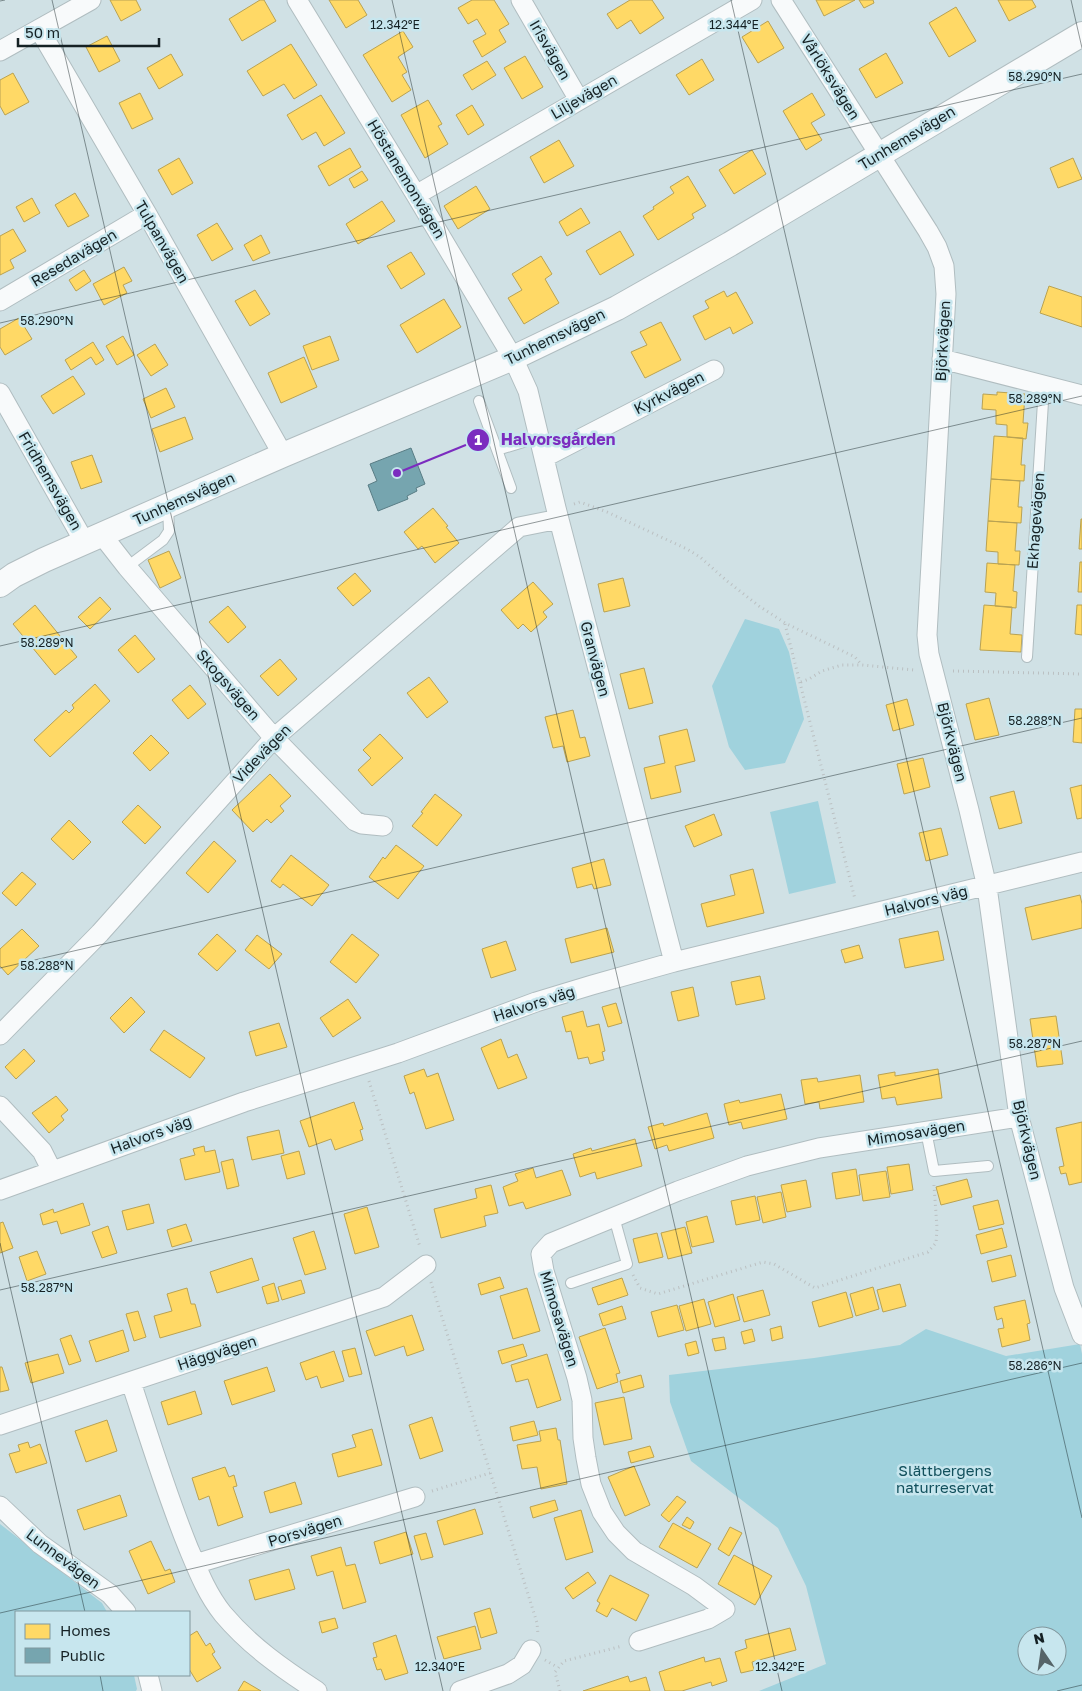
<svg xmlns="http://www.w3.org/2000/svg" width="1082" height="1691" font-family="'Golos Text',sans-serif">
  <rect width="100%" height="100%" fill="#d0e1e5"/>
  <path fill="#a0d2dd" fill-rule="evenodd" d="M745 619 779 629 789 652 804 719 785 763 745 770 729 747 712 686Z
    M818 801 836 883 789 894 770 812Z
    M926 1329 1006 1356 1080 1344 1082 1354V1691H759L826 1664 806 1586 778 1528 691 1461 670 1402 669 1375 814 1358 900 1345ZM1027 1636H1057V1666H1027Z
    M0 1524 102 1603 107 1612H16V1675H134L137 1689 136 1691H0Z"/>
  <path fill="#ffd966" stroke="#b9a252" d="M110 0H136L141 10 121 21Z
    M260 0H264L276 21 242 41 229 19Z
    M329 0H358L367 15 346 28Z
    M472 0H494L509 24 499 30 506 42 482 57 473 41 486 34 477 19 468 24 458 8Z
    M630 0H652L664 18 640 34 631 20 617 29 607 14Z
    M816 0H855L824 16Z
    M859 0H873L874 3 864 8Z
    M998 0H1032L1036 7 1009 21Z
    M956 7 976 41 949 57 929 23Z
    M768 21 784 48 758 63 742 37Z
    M403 31 413 47 398 57 407 72 402 75 411 90 392 102 363 55Z
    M107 36 120 61 99 72 86 47Z
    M291 44 317 85 294 99 284 84 263 96 247 71Z
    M886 53 903 83 876 98 859 69Z
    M171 54 183 75 159 89 147 68Z
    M525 56 543 87 522 99 504 68Z
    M702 59 714 80 689 95 676 75Z
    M487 61 496 75 472 90 463 75Z
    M13 73 29 102 5 115 0 106V80Z
    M140 93 153 119 132 129 119 103Z
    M812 93 825 115 811 123 822 140 806 150 783 111Z
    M321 95 345 133 324 146 316 132 302 140 287 115Z
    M428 100 442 124 438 126 448 144 425 158 401 115Z
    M472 105 484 125 468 135 456 115Z
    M559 140 574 166 544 183 530 157Z
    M350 148 361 167 329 186 318 166Z
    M752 150 766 174 734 194 719 170Z
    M179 158 193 183 172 195 158 170Z
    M1073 158 1082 179 1058 188 1050 168Z
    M362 171 368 180 354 188 349 179Z
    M688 176 706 206 692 214 694 218 658 240 643 216 654 209 653 207 674 193 670 187Z
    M476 186 490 209 458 229 444 206Z
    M75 193 89 216 68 227 55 205Z
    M32 198 40 213 24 222 16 207Z
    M382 201 395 221 358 244 346 224Z
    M581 208 590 223 567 236 559 222Z
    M217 223 233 249 212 261 197 235Z
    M13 229 26 251 10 260 14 268 0 275V236Z
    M620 231 634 255 600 275 586 251Z
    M261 235 270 253 253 261 244 245Z
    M411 252 425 274 401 289 387 266Z
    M541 256 552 274 545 279 559 303 524 324 508 298 522 290 512 274Z
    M124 267 132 281 123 285 127 293 104 305 93 284Z
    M84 270 91 281 76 291 69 280Z
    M1049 286 1082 297V327L1040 313Z
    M255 290 270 314 250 326 235 301Z
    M724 291 727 297 736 292 753 323 733 334 730 327 705 340 693 316 709 308 705 301Z
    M444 299 461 327 417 353 400 325Z
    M19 318 32 339 5 355 0 347V329Z
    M661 322 681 360 645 378 631 352 647 345 640 332Z
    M123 336 134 355 117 365 106 346Z
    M330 336 339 360 312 370 303 346Z
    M93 342 104 360 96 365 91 357 71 370 65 360Z
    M155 344 168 365 151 376 137 355Z
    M304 357 317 387 281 403 268 373Z
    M73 376 85 394 53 414 41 396Z
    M166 388 175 407 151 418 143 399Z
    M997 392 1025 394 1023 423H1028L1026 439 1007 437V425L996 424V410L982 409 983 394 997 395Z
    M185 417 193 439 160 452 152 429Z
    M994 436 1023 438 1021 465H1025L1024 481 991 479Z
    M92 455 102 482 81 489 71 462Z
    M991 479 1020 481 1018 507H1022L1021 523 988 521Z
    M433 508 448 526 446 527 459 543 435 563 422 546 418 549 404 532Z
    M1081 519H1082V549H1079Z
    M988 521 1017 523 1015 551H1020L1019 565 998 564V552L986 551Z
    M169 551 181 578 160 588 148 560Z
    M1080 562H1082V592H1078Z
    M987 563 1015 565 1013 591 1017 592 1016 608 995 606 996 593 985 592Z
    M355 573 371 591 353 606 337 588Z
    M623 578 630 606 604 612 598 584Z
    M533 582 553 604 543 612 547 617 531 632 523 624 518 629 501 610Z
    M100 597 111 609 90 629 78 617Z
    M35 605 77 657 55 675 13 624Z
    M984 605 1012 607 1010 634 1022 635 1021 652 980 650Z
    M1077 605H1082V635L1075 634Z
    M228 606 246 627 228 643 209 622Z
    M135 635 155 659 138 673 118 650Z
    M280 659 297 679 278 696 260 676Z
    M644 668 653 703 629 709 620 674Z
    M429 677 448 702 427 718 407 693Z
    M95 684 110 701 50 757 34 740 66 710 69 713 74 708 72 705Z
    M190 685 206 704 188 719 172 700Z
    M989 698 999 735 975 740 966 704Z
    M907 699 914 725 893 731 886 705Z
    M1075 709H1082V743L1073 742Z
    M573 710 580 738 585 737 590 756 567 762 563 746 553 748 545 717Z
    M687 729 695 761 675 766 681 792 651 799 644 768 665 763 659 736Z
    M380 734 403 758 372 786 358 770 371 758 363 750Z
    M151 735 169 753 150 771 133 753Z
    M923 758 930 787 904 794 897 764Z
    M270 774 291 796 280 806 284 811 271 823 267 819 253 832 232 810Z
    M1082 785V818L1077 819 1070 788Z
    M1014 791 1022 823 999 829 990 797Z
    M435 794 462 815 437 846 412 826 423 813 421 812Z
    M138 805 161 827 145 844 122 822Z
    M714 814 722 835 694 847 685 826Z
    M69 820 91 842 73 860 51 839Z
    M941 828 948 855 926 861 919 833Z
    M214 841 236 861 208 893 186 873Z
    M396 845 424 866 398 899 369 877 383 857 385 859Z
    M291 855 329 885 312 906 283 884 280 888 271 881Z
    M604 859 611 885 594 889 592 884 577 888 572 868Z
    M753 869 764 913 707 927 701 904 735 895 730 875Z
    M22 872 36 884 16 906 2 893Z
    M1080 895 1082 904V928L1032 940 1025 908Z
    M607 928 614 952 571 963 565 939Z
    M22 929 39 946 8 975 0 966V949Z
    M938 931 944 960 905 968 899 939Z
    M217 934 236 951 217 971 198 954Z
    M352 934 379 955 356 983 330 962Z
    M257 935 282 954 269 969 245 950Z
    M506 941 516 970 491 978 482 949Z
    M859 945 863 958 845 963 841 950Z
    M760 976 765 999 736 1005 731 982Z
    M693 987 699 1016 678 1021 671 992Z
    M131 997 145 1012 124 1033 110 1018Z
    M348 999 361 1018 333 1037 320 1018Z
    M616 1003 622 1023 608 1027 602 1007Z
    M583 1011 587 1027 599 1024 605 1051 602 1052 604 1060 590 1064 588 1057 578 1059 571 1031 566 1032 562 1017Z
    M1056 1016 1063 1064 1037 1067 1030 1019Z
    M279 1023 287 1047 256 1056 249 1032Z
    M164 1030 205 1058 190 1078 150 1050Z
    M501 1039 508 1058 517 1054 527 1078 498 1089 481 1048Z
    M24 1049 35 1061 16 1079 5 1067Z
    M424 1069 427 1077 438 1073 454 1120 426 1129 414 1092 410 1094 404 1076Z
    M938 1069 942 1098 897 1105 895 1097 882 1099 878 1075 895 1072V1076Z
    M860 1075 864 1102 820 1109 819 1102 805 1104 801 1080 817 1078 818 1082Z
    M781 1094 787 1119 743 1129 741 1122 729 1125 724 1104 739 1100 740 1103Z
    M56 1096 68 1110 61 1116 64 1120 49 1133 32 1113Z
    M354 1102 363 1129 360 1130 363 1140 335 1150 331 1139 309 1147 300 1121Z
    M707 1113 714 1138 669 1151 667 1145 655 1149 648 1127 663 1123 664 1126Z
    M1082 1122V1182L1069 1185 1066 1173 1061 1174 1059 1167 1064 1166 1056 1128Z
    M279 1130 284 1153 252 1160 247 1137Z
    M635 1139 642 1166 597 1179 595 1172 580 1177 573 1154 591 1148 592 1151Z
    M204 1146 205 1152 215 1150 220 1172 185 1180 180 1159 195 1155 193 1149Z
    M299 1151 305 1174 287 1179 281 1156Z
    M233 1159 239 1186 227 1189 221 1162Z
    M909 1164 913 1190 891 1194 887 1167Z
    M533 1168 536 1178 562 1170 571 1195 526 1209 523 1202 509 1206 503 1187 518 1181 515 1174Z
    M856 1169 860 1195 836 1199 832 1173Z
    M886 1171 890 1197 863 1201 859 1175Z
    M967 1179 972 1197 941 1205 936 1187Z
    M806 1180 811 1207 787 1212 781 1185Z
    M491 1185 498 1213 484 1216 486 1226 441 1238 434 1209 477 1198 475 1189Z
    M781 1192 786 1217 763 1223 757 1197Z
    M755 1196 760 1220 736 1225 731 1201Z
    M998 1200 1004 1224 979 1230 973 1206Z
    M83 1203 90 1225 61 1234 57 1221 43 1225 40 1214 53 1209 54 1213Z
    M149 1204 154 1223 127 1230 122 1211Z
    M367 1207 379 1247 355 1254 344 1214Z
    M707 1216 714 1242 692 1247 686 1222Z
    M3 1222 13 1248 0 1253V1223Z
    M186 1224 192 1241 172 1247 167 1230Z
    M108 1226 117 1253 102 1258 92 1232Z
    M685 1227 692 1253 668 1259 661 1233Z
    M1002 1228 1007 1247 981 1254 976 1235Z
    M314 1231 326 1269 305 1275 293 1238Z
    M657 1233 663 1257 639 1263 633 1239Z
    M37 1251 46 1274 27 1281 19 1257Z
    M1011 1255 1016 1276 992 1282 987 1261Z
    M252 1258 259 1280 217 1293 210 1272Z
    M500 1277 504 1288 481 1295 478 1284Z
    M622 1278 628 1295 598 1305 592 1288Z
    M301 1280 305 1293 282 1300 278 1287Z
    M274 1283 279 1301 267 1304 262 1287Z
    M900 1284 906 1306 883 1312 877 1290Z
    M873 1287 879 1309 856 1316 850 1294Z
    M187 1288 191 1304H195L201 1326 160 1338 154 1316 172 1311 167 1294Z
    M527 1288 540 1331 513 1339 500 1296Z
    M763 1290 770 1315 744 1322 737 1297Z
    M846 1292 853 1317 819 1327 812 1302Z
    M733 1294 740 1320 715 1327 708 1302Z
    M704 1299 711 1324 686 1331 679 1306Z
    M1025 1300 1030 1323 1027 1324 1030 1340 1002 1347 998 1329 1004 1328 1002 1318 997 1320 994 1307Z
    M677 1305 684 1330 658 1337 651 1312Z
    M622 1306 626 1319 603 1326 599 1314Z
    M138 1311 146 1337 134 1341 126 1314Z
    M412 1315 424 1350 407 1356 404 1346 375 1356 366 1331Z
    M781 1326 783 1338 772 1341 770 1329Z
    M605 1328 620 1373 616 1374 618 1382 597 1389 579 1337Z
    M752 1329 755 1341 744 1344 741 1332Z
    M123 1330 129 1351 96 1362 89 1341Z
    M71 1335 81 1361 69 1365 60 1339Z
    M724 1337 726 1349 715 1351 712 1339Z
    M696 1341 699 1353 688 1356 685 1344Z
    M523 1344 527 1356 502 1364 498 1351Z
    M355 1348 362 1374 349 1377 342 1351Z
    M334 1351 344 1381 321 1388 317 1376 306 1380 300 1363Z
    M58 1354 64 1373 31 1383 25 1363Z
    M547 1354 561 1400 537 1408 528 1379 516 1382 511 1365Z
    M0 1367H2L9 1390 0 1392Z
    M267 1367 275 1391 232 1405 224 1381Z
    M641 1375 644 1387 623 1393 620 1381Z
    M195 1391 202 1414 168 1425 161 1402Z
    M624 1397 632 1439 604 1445 595 1403Z
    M432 1417 443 1451 420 1459 409 1425Z
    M107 1420 117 1451 86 1462 75 1431Z
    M534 1421 538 1435 513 1441 510 1427Z
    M556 1428 558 1440H560L567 1484 541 1489 537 1467 522 1469 517 1445 541 1441 539 1431Z
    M372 1429 382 1465 338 1477 332 1454 356 1447 352 1435Z
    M28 1442 30 1448 40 1444 47 1463 16 1473 9 1454 20 1451 18 1445Z
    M650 1446 654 1457 631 1463 628 1452Z
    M634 1466 650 1505 625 1516 608 1477Z
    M225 1467 229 1477 234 1475 237 1486 233 1487 243 1517 218 1526 209 1496 199 1500 192 1478Z
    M295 1482 302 1504 270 1513 264 1492Z
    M120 1495 127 1516 84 1530 77 1510Z
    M677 1496 686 1502 669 1522 661 1515Z
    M555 1500 558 1510 533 1518 530 1507Z
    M475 1509 483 1534 444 1545 437 1521Z
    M581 1510 593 1552 566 1560 554 1518Z
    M687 1517 694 1522 690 1529 682 1525Z
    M673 1523 711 1544 697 1568 659 1547Z
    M730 1527 742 1533 729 1556 718 1549Z
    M406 1532 413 1554 380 1564 374 1542Z
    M426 1533 433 1557 421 1560 414 1536Z
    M151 1541 165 1571 170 1569 175 1582 148 1594 129 1551Z
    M341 1547 346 1566 355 1564 366 1602 343 1609 333 1571 317 1576 311 1556Z
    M734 1555 772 1576 755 1605 718 1584Z
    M289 1569 295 1589 255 1600 249 1580Z
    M588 1572 596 1583 573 1599 565 1588Z
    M610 1575 649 1595 636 1621 612 1608 607 1617 596 1611 600 1603 597 1601Z
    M490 1608 497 1633 481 1638 474 1613Z
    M335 1618 338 1628 322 1633 319 1622Z
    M475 1626 481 1649 444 1659 437 1637Z
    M790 1628 796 1650 752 1662 754 1670 741 1673 735 1652 747 1648 745 1640Z
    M197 1631 206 1646 210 1643 215 1652 212 1654 221 1668 197 1682 189 1669V1636Z
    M396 1635 408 1673 385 1680 381 1669 377 1670 373 1658 377 1657 373 1643Z
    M704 1657 705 1662 720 1658 727 1681 712 1686 711 1682 682 1691H665L659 1672Z
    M628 1676 630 1682 646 1677 650 1691H583Z
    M244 1681 261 1691H238Z"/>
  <path fill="#76a5af" stroke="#597d85" d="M411 448 425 484 416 488 417 491 407 496 408 499 378 511 368 485 377 481 370 464Z"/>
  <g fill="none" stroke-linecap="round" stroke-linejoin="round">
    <defs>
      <path id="service" d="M479 401 511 488
        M497 450 540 437
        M127 567 163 540 169 531 168 506
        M1027 657 1044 386
        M926 1131 934 1171 988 1166
        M571 1283 627 1264 614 1217"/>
      <path id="minor" d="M297 0 416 195 513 358 528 391 556 508 674 962
        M521 0 579 100
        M781 0 928 231 937 247 944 266 946 294 927 635 929 654 969 810 987 887 1019 1117 1064 1288 1082 1335
        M39 29 147 214 283 455
        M0 51 91 0
        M416 195 752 0
        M0 301 147 214
        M942 359 1082 395
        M0 393 85 543
        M545 457 714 370
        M102 535 127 567 274 738 355 821 362 824 383 826
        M0 1035 100 933 274 738 519 527 559 519
        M0 1106 42 1151 52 1171
        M0 1190 244 1102 398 1053 536 1002 592 985 674 962 1082 862
        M131 1382C149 1437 166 1493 188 1547 198 1571 207 1594 223 1614 250 1646 283 1669 317 1691
        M0 1425 384 1297 426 1265
        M0 1506 40 1544 110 1594 126 1612
        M195 1564 415 1497
        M639 1641 708 1619 725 1609 694 1586 634 1551 616 1533 602 1512 591 1484 586 1458 583 1438 582 1400 577 1378 544 1271 541 1254 551 1243 678 1191 747 1166 819 1148 1019 1117
        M148 1675 152 1691
        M460 1691 508 1674 522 1665 531 1650"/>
      <path id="tertiary" d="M0 585 14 575 44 560 283 455 513 358 617 308 730 244 1082 34"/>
    </defs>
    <use href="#service" stroke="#b0bdc0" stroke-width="12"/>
    <use href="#minor" stroke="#b0bdc0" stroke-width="21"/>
    <use href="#tertiary" stroke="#b0bdc0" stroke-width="26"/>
    <path stroke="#bbc0c2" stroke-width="3" stroke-dasharray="1 4" stroke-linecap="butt" d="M574 504 580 502 607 512 687 549 700 557 727 581 759 606 785 623 855 657 862 665
      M785 624 855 899
      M953 671 1082 674
      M801 682 809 679 822 671 842 665H862L914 670
      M369 1081 420 1247
      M633 1275 640 1288 658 1294 763 1262 774 1264 815 1288 928 1252 936 1243 937 1228 934 1185
      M431 1282 537 1623 538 1635
      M432 1491 490 1473
      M545 1660 557 1667
      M560 1691 555 1672 564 1661 622 1646"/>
    <use href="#service" stroke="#f8fafb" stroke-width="10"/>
    <use href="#minor" stroke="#f8fafb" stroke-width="19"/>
    <use href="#tertiary" stroke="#f8fafb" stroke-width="24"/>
  </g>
  <path fill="none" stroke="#152124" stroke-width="1" stroke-opacity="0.45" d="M52 0 443 1691M392 0 782 1691M731 0 1082 1518M1071 0 1082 48M0 1 5 0M0 323 1082 74M0 646 1082 396M0 968 1082 718M0 1243 85 1612M0 1290 1082 1041M0 1613 1082 1363M100 1675 103 1691M1057 1691 1082 1685"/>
  <g text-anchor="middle" stroke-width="5" stroke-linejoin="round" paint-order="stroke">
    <g font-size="15" fill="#152124" stroke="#c7e6ee">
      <text transform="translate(550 50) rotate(60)" y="5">Irisvägen</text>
      <text transform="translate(830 77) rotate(58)" y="5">Vårlöksvägen</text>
      <text transform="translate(584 97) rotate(-30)" y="5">Liljevägen</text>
      <text transform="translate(907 138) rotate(-31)" y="5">Tunhemsvägen</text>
      <text transform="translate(406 179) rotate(59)" y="5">Höstanemonvägen</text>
      <text transform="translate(162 242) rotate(60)" y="5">Tulpanvägen</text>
      <text transform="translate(74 258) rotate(-31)" y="5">Resedavägen</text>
      <text transform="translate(555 337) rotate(-26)" y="5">Tunhemsvägen</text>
      <text transform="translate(943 341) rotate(-87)" y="5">Björkvägen</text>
      <text transform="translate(669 393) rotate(-27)" y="5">Kyrkvägen</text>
      <text transform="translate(50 481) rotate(60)" y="5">Fridhemsvägen</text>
      <text transform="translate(184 499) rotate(-24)" y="5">Tunhemsvägen</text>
      <text transform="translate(1036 521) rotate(-86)" y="5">Ekhagevägen</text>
      <text transform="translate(595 659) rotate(75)" y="5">Granvägen</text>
      <text transform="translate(228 685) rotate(49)" y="5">Skogsvägen</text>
      <text transform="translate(952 742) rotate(76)" y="5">Björkvägen</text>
      <text transform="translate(262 754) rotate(-46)" y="5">Videvägen</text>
      <text transform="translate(926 901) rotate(-14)" y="5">Halvors väg</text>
      <text transform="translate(534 1004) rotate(-18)" y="5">Halvors väg</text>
      <text transform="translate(916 1133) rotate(-9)" y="5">Mimosavägen</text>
      <text transform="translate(151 1135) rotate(-20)" y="5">Halvors väg</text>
      <text transform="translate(1027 1140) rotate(77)" y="5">Björkvägen</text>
      <text transform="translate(559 1319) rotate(73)" y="5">Mimosavägen</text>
      <text transform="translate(217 1353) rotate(-18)" y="5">Häggvägen</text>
      <text transform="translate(305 1531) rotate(-17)" y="5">Porsvägen</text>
      <text transform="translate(63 1559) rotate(37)" y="5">Lunnevägen</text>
    </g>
    <g font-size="15" fill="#12505c" stroke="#c7e6ee">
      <text x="945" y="1476">Slättbergens<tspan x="945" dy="17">naturreservat</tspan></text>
    </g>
  </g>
  <g font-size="12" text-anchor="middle" fill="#152124" stroke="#c7e6ee" stroke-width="5" stroke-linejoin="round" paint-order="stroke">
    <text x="395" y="29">12.342°E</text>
    <text x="734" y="29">12.344°E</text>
    <text x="1035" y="81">58.290°N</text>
    <text x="47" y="325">58.290°N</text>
    <text x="1035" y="403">58.289°N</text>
    <text x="47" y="647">58.289°N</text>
    <text x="1035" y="725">58.288°N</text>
    <text x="47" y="970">58.288°N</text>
    <text x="1035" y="1048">58.287°N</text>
    <text x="47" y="1292">58.287°N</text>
    <text x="1035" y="1370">58.286°N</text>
    <text x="440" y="1671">12.340°E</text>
    <text x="780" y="1671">12.342°E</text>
  </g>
  <path fill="none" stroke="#7b2cbf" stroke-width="2" d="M397 473L478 440"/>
  <g fill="#7b2cbf" stroke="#c7e6ee" stroke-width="2">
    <circle cx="397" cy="473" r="5"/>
    <circle cx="478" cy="440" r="12"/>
  </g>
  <g font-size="15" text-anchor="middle" font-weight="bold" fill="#fff">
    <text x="478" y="445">1</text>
  </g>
  <g font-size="16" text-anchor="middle" font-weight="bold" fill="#7b2cbf" stroke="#c7e6ee" stroke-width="5" stroke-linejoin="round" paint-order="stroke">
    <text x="558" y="445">Halvorsgården</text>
  </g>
  <rect x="15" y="1611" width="175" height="65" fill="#c7e6ee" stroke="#80979d"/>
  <rect x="25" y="1624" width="25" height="15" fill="#ffd966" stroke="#80979d"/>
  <text x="60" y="1636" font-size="15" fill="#152124">Homes</text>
  <rect x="25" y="1648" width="25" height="15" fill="#76a5af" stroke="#80979d"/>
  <text x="60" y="1661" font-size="15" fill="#152124">Public</text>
  <g transform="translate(1042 1651) rotate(347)"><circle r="24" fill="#c7e6ee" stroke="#80979d"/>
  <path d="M0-4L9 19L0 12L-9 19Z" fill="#566468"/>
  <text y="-8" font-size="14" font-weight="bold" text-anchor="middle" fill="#152124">N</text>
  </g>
  <path d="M18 38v8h141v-8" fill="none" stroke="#152124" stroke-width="2.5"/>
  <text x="25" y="38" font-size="15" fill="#152124" stroke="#c7e6ee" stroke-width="4" paint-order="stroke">50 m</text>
</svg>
